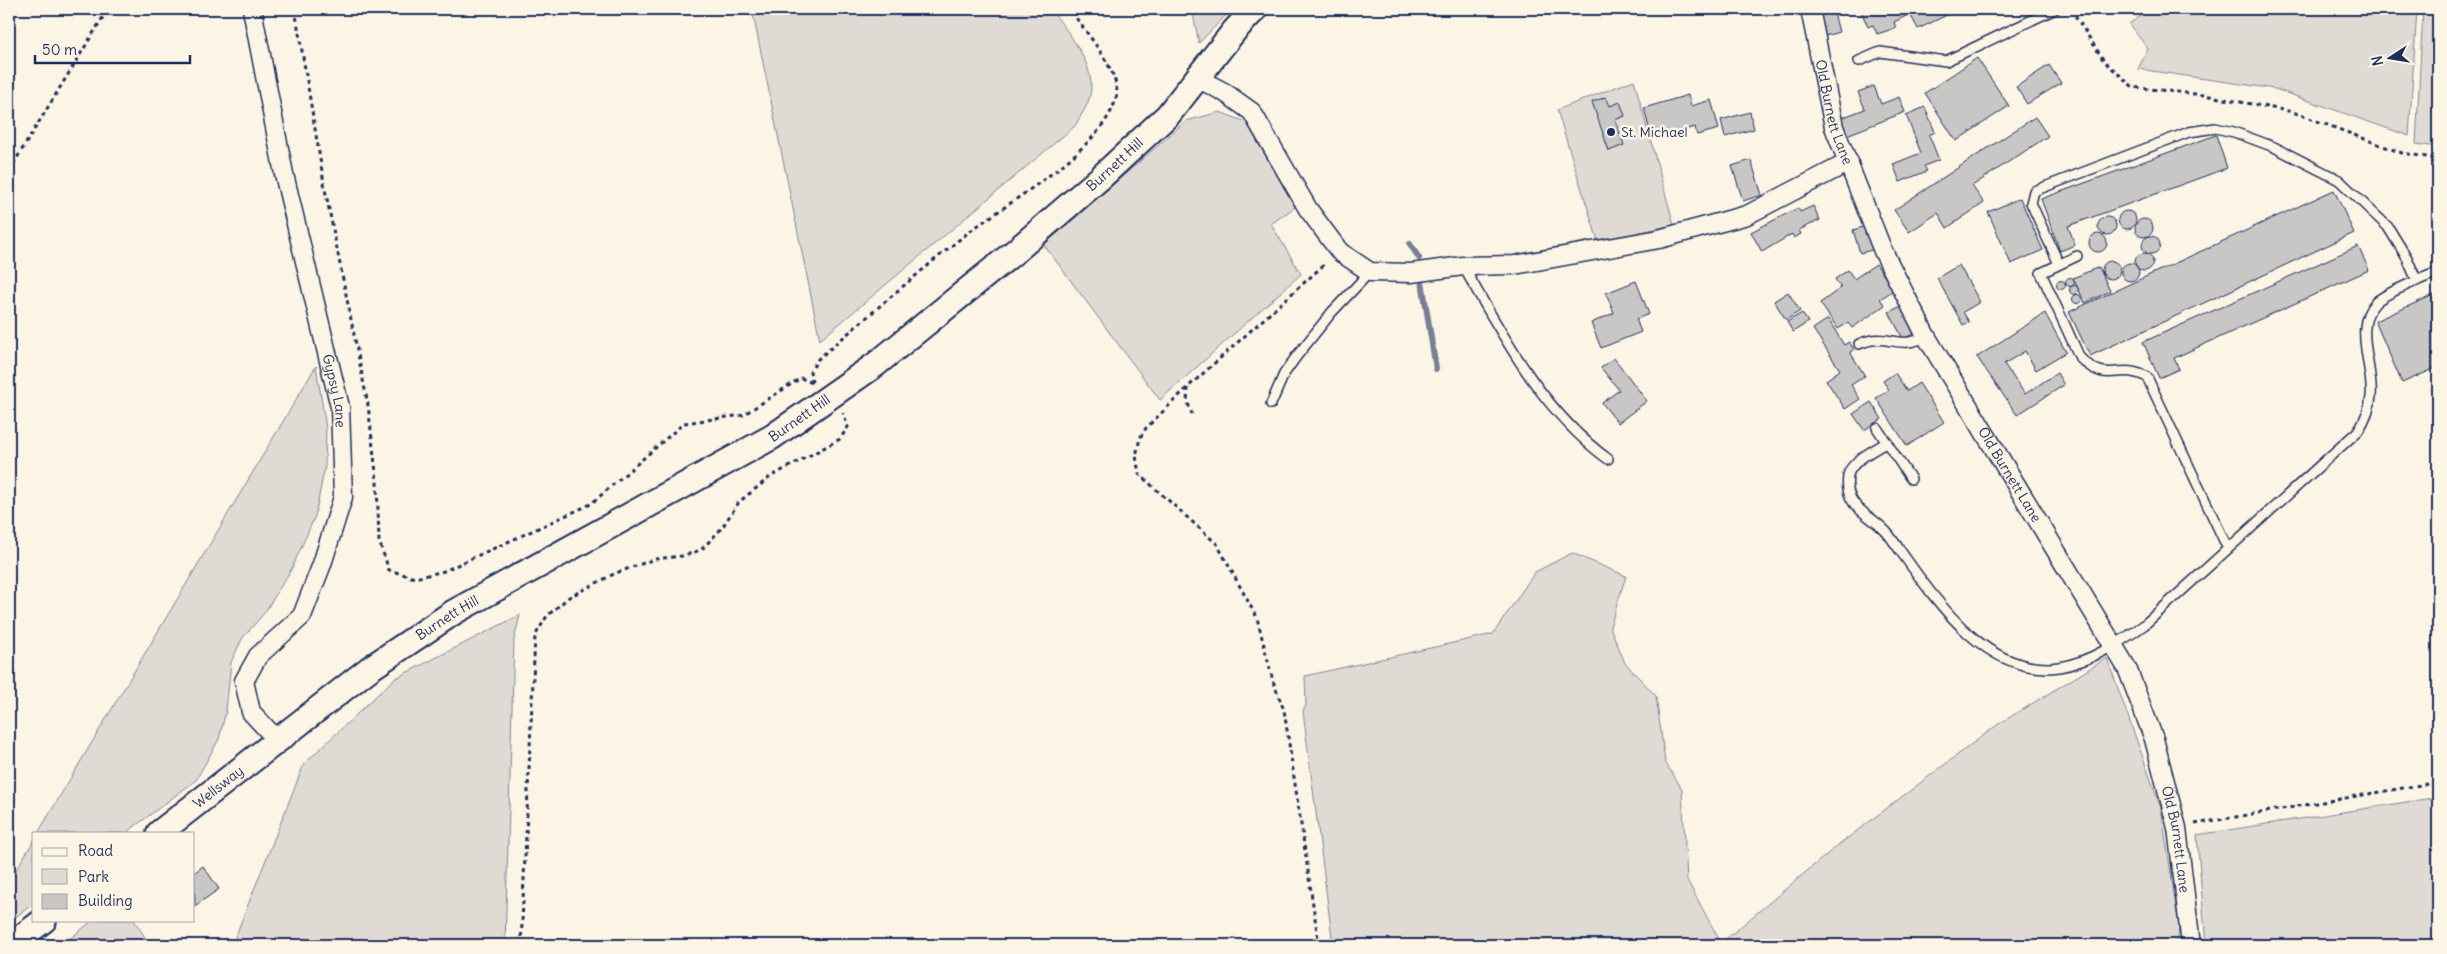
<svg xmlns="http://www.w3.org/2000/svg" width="2447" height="954" font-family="Delius,sans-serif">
  <rect width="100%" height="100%" fill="#fcf5e5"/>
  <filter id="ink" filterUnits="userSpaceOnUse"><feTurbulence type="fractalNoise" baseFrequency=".02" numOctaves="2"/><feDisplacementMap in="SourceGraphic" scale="10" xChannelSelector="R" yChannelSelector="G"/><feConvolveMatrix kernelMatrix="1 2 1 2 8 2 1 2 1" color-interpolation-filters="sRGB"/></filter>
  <g filter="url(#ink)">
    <path fill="#dfdbd4" stroke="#7d8599" d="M752 9H1051C1069 35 1101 69 1088 102 1085 110 1079 118 1075 126L820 340Z
      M1192 9H1232L1199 43Z
      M2151 9H2417L2409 136 2275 89 2138 69 2148 49 2129 24Z
      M2423 9H2438V147L2416 144Z
      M1634 80 1674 225 1598 241 1557 110Z
      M1220 112 1246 122 1295 207 1271 224 1301 274 1160 400 1044 245 1186 121Z
      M316 366 326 428 325 466 315 516 292 568 265 612 242 639 231 662 226 711 219 739 196 780 126 833H38Z
      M1572 553 1626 576 1610 627 1625 663 1656 696 1665 762 1682 789 1687 880 1721 943 1837 846 1997 725 2107 658 2161 808 2179 927 2177 945H1333L1303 711 1306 705 1305 676 1493 634 1535 572Z
      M520 615 514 640 505 945H232L304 764 394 679Z
      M2438 797V945H2206L2197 835Z
      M34 840V903L9 922V882Z
      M93 920H134L150 945H62Z"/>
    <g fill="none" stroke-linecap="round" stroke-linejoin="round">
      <path stroke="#767f94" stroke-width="6" d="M1410 244 1419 258
        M1421 275 1436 369"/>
    </g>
    <path fill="#c8c7c6" stroke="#1b2f5e" d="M1819 9H1833L1839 32 1825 36Z
      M1866 9H1947L1949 14 1918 29 1910 14 1894 22 1896 28 1877 34 1873 25 1868 27 1861 11Z
      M1977 58 2009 106 1956 141 1925 93Z
      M2049 65 2061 83 2027 104 2016 87Z
      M1874 86 1881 104 1899 97 1905 112 1847 135 1841 118 1865 109 1858 92Z
      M1688 95 1691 106 1711 100 1719 129 1697 135 1695 127 1652 139 1644 108Z
      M1606 97 1610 106 1620 102 1625 116 1615 120 1624 145 1609 151 1592 102Z
      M1925 107 1935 132 1929 135 1939 160 1924 166 1927 171 1900 182 1893 164 1921 153 1906 115Z
      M1750 112 1754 129 1725 137 1721 120Z
      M2035 117 2048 136 1972 186 1984 203 1947 228 1938 213 1909 232 1894 210Z
      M2216 135 2227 168 2068 226 2075 245 2060 251 2041 199Z
      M1751 160 1762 195 1743 201 1732 166Z
      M2334 190 2354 233 2090 356 2069 312Z
      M2020 198 2043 250 2011 264 1988 212Z
      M1813 206 1820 220 1799 230 1801 234 1794 238 1792 234 1762 252 1751 232 1798 208 1800 212Z
      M2118 220a9 9 0 1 1 18 0a9 9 0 1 1-18 0Z
      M2098 226a9 9 0 1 1 18 0a9 9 0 1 1-18 0Z
      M2135 228a9 9 0 1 1 18 0a9 9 0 1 1-18 0Z
      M1866 226 1872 250 1860 253 1853 230Z
      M2089 243a9 9 0 1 1 18 0a9 9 0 1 1-18 0Z
      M2142 245a9 9 0 1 1 18 0a9 9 0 1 1-18 0Z
      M2358 246 2369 270 2174 358 2179 369 2159 378 2143 342Z
      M2135 262a9 9 0 1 1 18 0a9 9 0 1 1-18 0Z
      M2102 270a9 9 0 1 1 18 0a9 9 0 1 1-18 0Z
      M2121 272a9 9 0 1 1 18 0a9 9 0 1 1-18 0Z
      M1876 264 1894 290 1880 299 1885 305 1852 328 1848 323 1838 329 1820 303 1841 288 1835 279 1848 270 1854 279Z
      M1959 265 1980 302 1963 312 1969 322 1963 325 1937 278Z
      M2099 267 2110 291 2085 303 2073 278Z
      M2065.5 282a4.5 4.5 0 1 1 9 0a4.5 4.5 0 1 1-9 0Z
      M2056.5 285a4.5 4.5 0 1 1 9 0a4.5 4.5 0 1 1-9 0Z
      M1636 281 1649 314 1636 319 1641 332 1601 348 1591 323 1614 313 1606 293Z
      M2069.5 290a4.5 4.5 0 1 1 9 0a4.5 4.5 0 1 1-9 0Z
      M1788 292 1800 311 1786 320 1774 301Z
      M2438 293V367L2402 383 2375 321Z
      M2072.5 299a4.5 4.5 0 1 1 9 0a4.5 4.5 0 1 1-9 0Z
      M1901 306 1915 333 1903 339 1889 312Z
      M1802 313 1808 322 1793 332 1787 322Z
      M2045 313 2066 352 2036 370 2025 351 2004 364 2025 394 2057 373 2064 385 2017 415 1977 357Z
      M1828 319 1844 345 1849 342 1854 350 1850 352 1865 376 1851 385 1860 399 1845 409 1826 380 1840 370 1813 329Z
      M1614 358 1647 401 1618 423 1602 403 1619 390 1601 368Z
      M1895 373 1907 391 1919 383 1944 422 1907 446 1876 398 1889 390 1883 381Z
      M1871 402 1882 419 1864 430 1853 414Z
      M203 866 219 889 195 906 194 873Z"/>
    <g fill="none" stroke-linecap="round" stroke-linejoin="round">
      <defs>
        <path id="lane" d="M1859 61 1880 52 1946 61 2055 9
          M2077 256 2041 273 2080 358C2109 386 2117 362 2147 377L2228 549
          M2059 264 2031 203 2034 191 2189 132 2215 128 2234 132 2274 147 2339 180 2388 227 2407 258 2417 281
          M1463 266C1503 336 1542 411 1608 459
          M1859 344C1888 331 1898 352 1926 336
          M1271 404 1284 374 1296 357 1332 312 1370 272
          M1877 428 1911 479
          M1887 442C1875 450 1850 461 1848 476 1843 510 1873 514 1889 535 1928 588 1981 678 2059 667 2090 662 2119 643 2144 625L2358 431C2365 420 2370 409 2371 396 2374 367 2352 326 2376 302 2387 292 2423 278 2438 272"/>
        <g id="street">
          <path id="s1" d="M252 9 284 174 340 407 343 497 322 564 302 616 258 656 244 681 251 712 278 741"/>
          <path id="s2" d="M1810 9 1834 127 1883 251 1926 336 2127 668 2154 739 2177 828 2191 945"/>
          <path d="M1197 78 1224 92 1252 112 1308 209 1340 252 1370 272 1411 273 1463 266 1514 265 1659 239 1747 215 1849 162"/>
        </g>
        <g id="secondary">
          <path id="s3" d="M159 833 369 669 454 612 772 437 875 365 1018 249 1099 179 1168 115 1235 30 1255 9"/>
          <path d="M11 945 44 920"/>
        </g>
      </defs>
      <use href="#lane" stroke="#1b2f5e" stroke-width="12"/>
      <use href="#street" stroke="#1b2f5e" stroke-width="21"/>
      <use href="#secondary" stroke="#1b2f5e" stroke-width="28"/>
      <path stroke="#1b2f5e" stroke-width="3" stroke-dasharray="4 4" stroke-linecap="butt" d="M295 9 325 189 368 405 377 481 379 541 389 570 415 578 444 571 591 504 684 423 743 415 801 378 812 383
        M2071 9 2104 61 2133 87 2204 95 2293 112 2402 153 2438 159
        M9 171 108 9
        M812 382 810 372 818 359C865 319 912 278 960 239 1002 205 1103 151 1116 98 1123 73 1083 30 1070 9
        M1188 388 1187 401 1192 414
        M2195 824 2438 782
        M521 945 535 636 547 616 569 597 616 573 655 559 682 556 701 550 721 529 739 502 770 477 840 439 848 427 843 413
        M1319 945 1284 710 1273 681 1257 618 1217 544 1139 474 1136 456 1140 438 1146 428 1188 387 1326 263"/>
      <use href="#lane" stroke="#fcf5e5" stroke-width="9"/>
      <use href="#street" stroke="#fcf5e5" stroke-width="18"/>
      <use href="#secondary" stroke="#fcf5e5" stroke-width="24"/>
    </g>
  </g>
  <circle fill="#1b2f5e" stroke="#fcf5e5" stroke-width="2" cx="1611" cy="132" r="5"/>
  <g text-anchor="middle" stroke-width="5" stroke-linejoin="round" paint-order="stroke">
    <g font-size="14" fill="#1b2f5e" stroke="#fcf5e5">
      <text dy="5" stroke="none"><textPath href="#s2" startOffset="106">Old Burnett Lane</textPath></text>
      <text dy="5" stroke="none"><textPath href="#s3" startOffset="1170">Burnett Hill</textPath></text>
      <text dy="5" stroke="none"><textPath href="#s1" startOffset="391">Gypsy Lane</textPath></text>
      <text dy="5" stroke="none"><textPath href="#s3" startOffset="765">Burnett Hill</textPath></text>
      <text dy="5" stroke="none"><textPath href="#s2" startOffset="511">Old Burnett Lane</textPath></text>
      <text dy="5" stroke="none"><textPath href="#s3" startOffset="360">Burnett Hill</textPath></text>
      <text dy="5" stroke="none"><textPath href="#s3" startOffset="75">Wellsway</textPath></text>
      <text dy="5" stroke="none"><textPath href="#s2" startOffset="916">Old Burnett Lane</textPath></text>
    </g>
    <g font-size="14" fill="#1b2f5e" stroke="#fcf5e5" text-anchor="start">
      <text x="1621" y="137">St. Michael</text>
    </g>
  </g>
  <rect width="2447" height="954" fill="none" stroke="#fcf5e5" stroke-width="30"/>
  <rect x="15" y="15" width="2417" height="924" fill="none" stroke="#1b2f5e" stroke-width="2" filter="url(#ink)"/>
  <rect x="32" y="832" width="162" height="90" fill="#fcf5e5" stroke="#a2a6af"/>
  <rect x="42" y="848" width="25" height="8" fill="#fcf5e5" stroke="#a2a6af"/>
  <text x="78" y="856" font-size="15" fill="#1b2f5e">Road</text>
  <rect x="42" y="869" width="25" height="15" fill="#dfdbd4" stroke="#a2a6af"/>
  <text x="78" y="882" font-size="15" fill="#1b2f5e">Park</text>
  <rect x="42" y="894" width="25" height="15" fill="#c8c7c6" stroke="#a2a6af"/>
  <text x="78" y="906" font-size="15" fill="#1b2f5e">Building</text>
  <g transform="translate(2390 58) rotate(258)" stroke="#fcf5e5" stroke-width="4" paint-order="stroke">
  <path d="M0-4L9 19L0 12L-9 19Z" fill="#1b2f5e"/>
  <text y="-8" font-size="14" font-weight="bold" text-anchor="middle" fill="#1b2f5e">N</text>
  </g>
  <path d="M35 55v8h155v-8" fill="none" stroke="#1b2f5e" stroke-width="2.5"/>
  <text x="42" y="55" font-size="15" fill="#1b2f5e" stroke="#fcf5e5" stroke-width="4" paint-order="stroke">50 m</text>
</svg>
